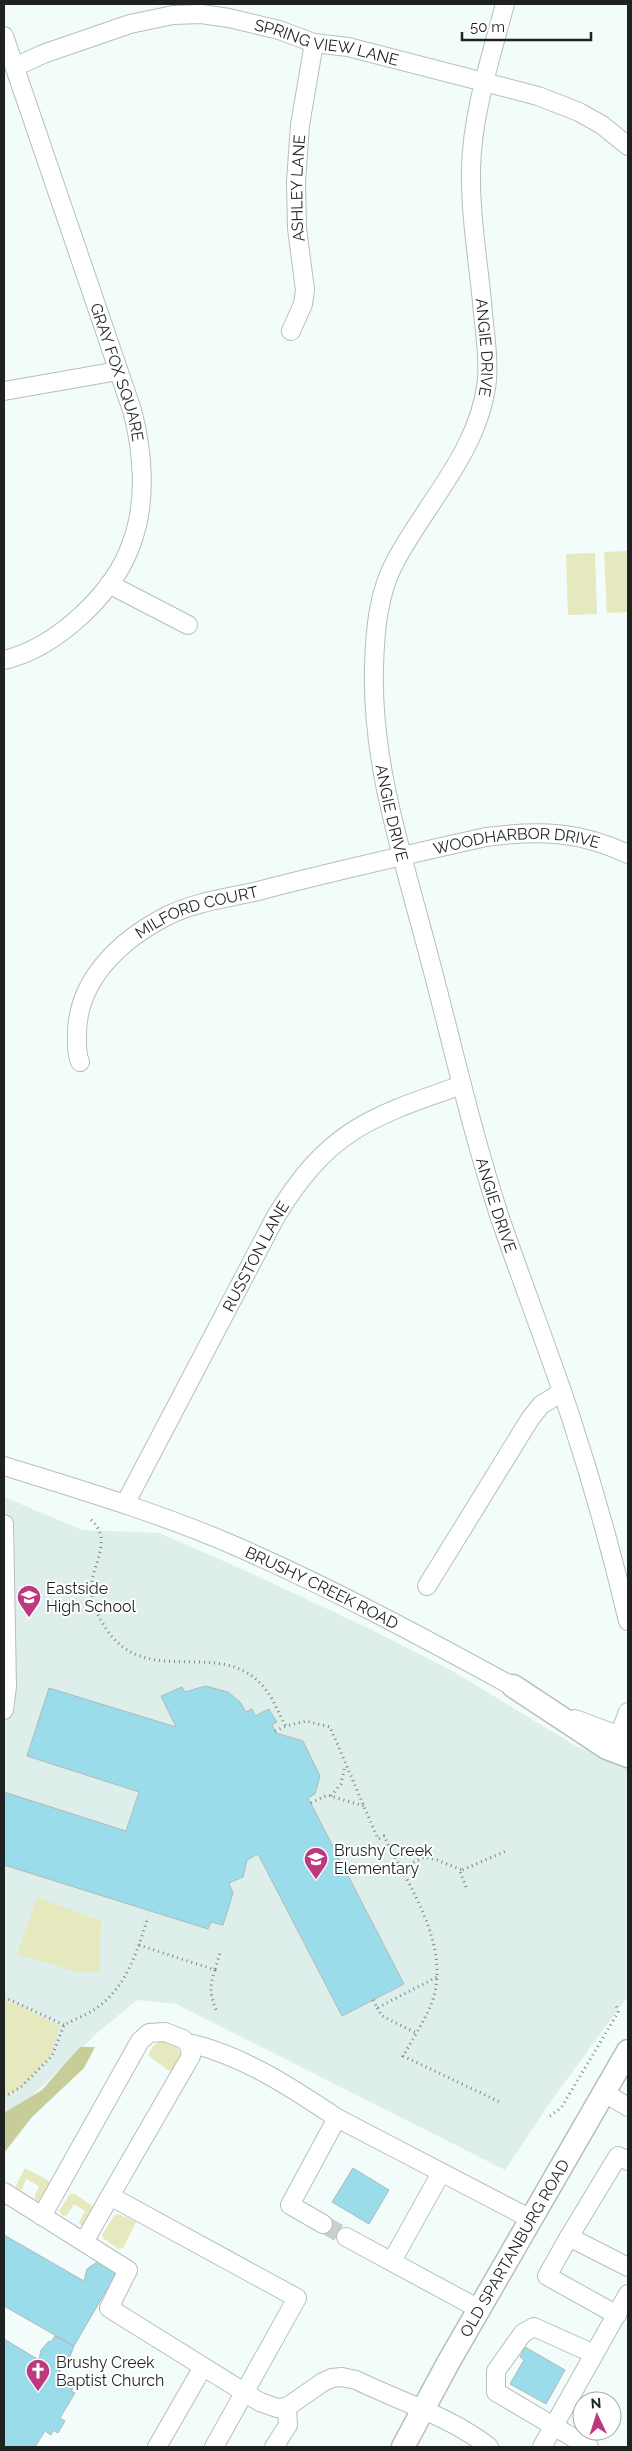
<svg xmlns="http://www.w3.org/2000/svg" width="632" height="2451" font-family="Raleway,sans-serif">
  <rect width="100%" height="100%" fill="#f2fcfa"/>
  <path fill="#ddeeeb" d="M4 1497 82 1530 159 1533 244 1570 370 1629 449 1669 576 1746 628 1765V1996L551 2101 505 2170 176 2004 137 2000 98 2032 62 2068 4 2121Z"/>
  <path fill="#e6e9be" d="M628 551V612L607 613 604 552Z
    M595 553 597 614 568 615 566 554Z
    M37 1897 101 1921 99 1972 74 1971 17 1954Z
    M4 1999 59 2025 52 2054 22 2087 4 2097Z
    M160 2041C171 2041 179 2047 182 2058L175 2071H169L148 2055 153 2046Z
    M25 2168 51 2182 41 2201 35 2200V2195L39 2186 26 2179 22 2190 15 2188Z
    M70 2194H75L94 2207 83 2227 79 2223 85 2211 74 2204 67 2215 63 2216 59 2211Z
    M118 2214 136 2222 123 2248 119 2249 103 2238 102 2235 114 2216Z"/>
  <path fill="#c8cc98" d="M80 2047H95L84 2068 32 2117 4 2153V2113L42 2090Z"/>
  <path fill="#9bdceb" stroke="#b0b9bb" d="M205 1686 228 1692 240 1702 246 1712 252 1709 255 1716 269 1709 277 1722 272 1725 276 1733 303 1741 320 1776 315 1794 308 1798 404 1984 342 2016 258 1854 247 1860 243 1877 229 1883 233 1893 223 1925 211 1922 208 1929 4 1865V1792L126 1831 139 1792 27 1756 49 1688 176 1727 161 1696 182 1687 185 1692Z
    M353 2168 389 2190 369 2224 332 2202Z
    M4 2235 84 2281 87 2269 97 2262 102 2261 115 2270V2280L107 2289 74 2346 4 2306Z
    M55 2336 74 2346 67 2364 59 2372 77 2382 71 2391 75 2393 60 2418 65 2421 58 2433 53 2430 51 2435 45 2431 35 2447H4V2339L39 2360 41 2350 49 2341 51 2342Z
    M525 2347 565 2370 546 2404 510 2384 524 2360 520 2357Z"/>
  <g fill="none" stroke-linecap="round" stroke-linejoin="round">
    <path stroke="#c8d0cf" stroke-width="18" stroke-dasharray="18 9" stroke-linecap="butt" d="M323 2224 346 2237"/>
    <defs>
      <g id="minor">
        <path id="s1" d="M505 4C491 57 472 114 471 169 470 217 479 265 483 313 485 335 489 358 487 380 480 449 427 502 396 560 378 592 375 631 374 667 371 763 403 857 427 949 451 1038 471 1130 500 1218 523 1285 549 1351 571 1418 593 1485 612 1553 628 1621"/>
        <path id="s2" d="M4 36 132 410C143 451 147 501 132 542 115 593 56 648 4 660"/>
        <path id="s3" d="M15 67 43 54 130 24 173 15 201 14 229 18 279 30 314 43 348 47 538 96 579 112 602 125 628 146"/>
        <path id="s4" d="M291 331 303 304 305 290 297 228 296 182 300 125 314 43"/>
        <path d="M4 391 118 371"/>
        <path d="M109 584 188 625"/>
        <path id="s5" d="M80 1062C76 1053 77 1043 77 1033 78 978 122 939 167 916 194 902 228 898 258 891 334 871 410 854 486 837 539 830 579 831 628 854"/>
        <path id="s6" d="M4 1466C81 1490 159 1513 233 1545 332 1588 428 1640 523 1692"/>
        <path id="s7" d="M125 1504 275 1218C328 1130 370 1117 462 1085"/>
        <path d="M4 1524 7 1686 4 1710"/>
        <path d="M427 1586 530 1419 541 1405 562 1392"/>
        <path d="M575 1719 628 1739"/>
        <path d="M619 1736 628 1712"/>
        <path d="M189 2045 193 2044C245 2057 292 2088 337 2118"/>
        <path d="M603 2092 628 2107"/>
        <path d="M4 2192 128 2270 109 2308 260 2402 277 2408 287 2407 323 2382 332 2378 342 2377 356 2380C399 2401 451 2417 489 2447"/>
        <path d="M42 2216 140 2041 149 2033 165 2032 183 2039 189 2045 191 2056 110 2196 297 2298 214 2447"/>
        <path d="M323 2224 290 2205 337 2118 531 2219"/>
        <path d="M346 2237 479 2309"/>
        <path d="M569 2237 618 2156 628 2161"/>
        <path d="M84 2242 110 2196"/>
        <path d="M392 2261 441 2173"/>
        <path d="M617 2315 547 2276 569 2237 628 2267"/>
        <path d="M157 2447 203 2367"/>
        <path d="M274 2447 288 2425 287 2407"/>
        <path d="M542 2447 628 2294"/>
        <path d="M589 2447 496 2392V2371L523 2333 534 2327 594 2354"/>
      </g>
      <g id="major">
        <path d="M513 1686 607 1748 628 1756"/>
        <path id="s8" d="M403 2447 448 2363 628 2051"/>
      </g>
    </defs>
    <use href="#minor" stroke="#b6bfbd" stroke-width="20"/>
    <use href="#major" stroke="#b6bfbd" stroke-width="25"/>
    <path stroke="#808785" stroke-width="3" stroke-dasharray="1 4" stroke-linecap="butt" d="M91 1520C111 1537 96 1560 92 1580 88 1600 101 1624 114 1639 157 1685 226 1637 266 1690 274 1700 279 1715 286 1726L306 1721 330 1727 378 1839 384 1836C408 1885 452 1946 432 2002 425 2020 413 2039 403 2056L502 2103
      M275 1731 286 1726
      M331 1796 341 1784 345 1765
      M311 1803 327 1795 364 1806
      M400 1869 424 1857 437 1860 462 1870
      M466 1887 460 1871 508 1850
      M139 1945 215 1970C209 1986 210 1996 217 2012
      M215 1969 220 1953
      M4 1997 64 2025
      M373 2000 377 2008 437 1977
      M377 2008 382 2016 416 2033
      M4 2097 21 2087 52 2056 64 2025C73 2020 84 2016 92 2011 126 1990 137 1952 148 1917
      M550 2116 561 2108 613 2021 618 2012 616 2005"/>
    <use href="#minor" stroke="#fff" stroke-width="18"/>
    <use href="#major" stroke="#fff" stroke-width="22"/>
  </g>
  <defs>
    <symbol id="school-pin" viewBox="-11 -11 22 30"><path d="M0 17L-7.5 6A9.5 9.5 0 1 1 7.5 6Z" fill="#bd397f" stroke="#fff"/><path d="M0-5L7-2L0 1L-7-2ZM-4 1L0 2.5L4 1V4Q0 6-4 4Z" fill="#fff"/></symbol>
    <symbol id="church-pin" viewBox="-11 -11 22 30"><path d="M0 17L-7.5 6A9.5 9.5 0 1 1 7.5 6Z" fill="#bd397f" stroke="#fff"/><path d="M-1.2-6h2.4v3.5h3.3v2.4h-3.3V6h-2.4V-.1h-3.3v-2.4h3.3Z" fill="#fff"/></symbol>
  </defs>
  <g fill-rule="evenodd">
    <use href="#school-pin" x="15" y="1583" width="28" height="38"/>
    <use href="#school-pin" x="302" y="1845" width="28" height="38"/>
    <use href="#church-pin" x="24" y="2357" width="28" height="38"/>
  </g>
  <g text-anchor="middle" stroke-width="4" stroke-linejoin="round" paint-order="stroke">
    <g font-size="16" fill="#1e2221" stroke="#fff">
      <text dy="6" stroke="none"><textPath href="#s3" startOffset="324">SPRING VIEW LANE</textPath></text>
      <text dy="6" stroke="none"><textPath href="#s4" startOffset="146">ASHLEY LANE</textPath></text>
      <text dy="6" stroke="none"><textPath href="#s1" startOffset="348">ANGIE DRIVE</textPath></text>
      <text dy="6" stroke="none"><textPath href="#s2" startOffset="355">GRAY FOX SQUARE</textPath></text>
      <text dy="6" stroke="none"><textPath href="#s1" startOffset="842">ANGIE DRIVE</textPath></text>
      <text dy="6" stroke="none"><textPath href="#s5" startOffset="544">WOODHARBOR DRIVE</textPath></text>
      <text dy="6" stroke="none"><textPath href="#s5" startOffset="214">MILFORD COURT</textPath></text>
      <text dy="6" stroke="none"><textPath href="#s1" startOffset="1248">ANGIE DRIVE</textPath></text>
      <text dy="6" stroke="none"><textPath href="#s7" startOffset="280">RUSSTON LANE</textPath></text>
      <text dy="6" stroke="none"><textPath href="#s6" startOffset="341">BRUSHY CREEK ROAD</textPath></text>
      <text dy="6" stroke="none"><textPath href="#s8" startOffset="228">OLD SPARTANBURG ROAD</textPath></text>
    </g>
    <g font-size="16" fill="#1e2221" stroke="#fff" text-anchor="start">
      <text x="46" y="1594">Eastside<tspan x="46" dy="18">High School</tspan></text>
      <text x="334" y="1856">Brushy Creek<tspan x="334" dy="18">Elementary</tspan></text>
      <text x="56" y="2368">Brushy Creek<tspan x="56" dy="18">Baptist Church</tspan></text>
    </g>
  </g>
  <rect width="632" height="2451" fill="none" stroke="#1e2221" stroke-width="10"/>
  <g transform="translate(597 2416) rotate(356)"><circle r="24" fill="#ffffff" stroke="#a5a7a6"/>
  <path d="M0-4L9 19L0 12L-9 19Z" fill="#bd397f"/>
  <text y="-8" font-size="14" font-weight="bold" text-anchor="middle" fill="#1e2221">N</text>
  </g>
  <path d="M462 32v8h129v-8" fill="none" stroke="#1e2221" stroke-width="2.5"/>
  <text x="470" y="32" font-size="15" fill="#1e2221" stroke="#ffffff" stroke-width="4" paint-order="stroke">50 m</text>
</svg>
